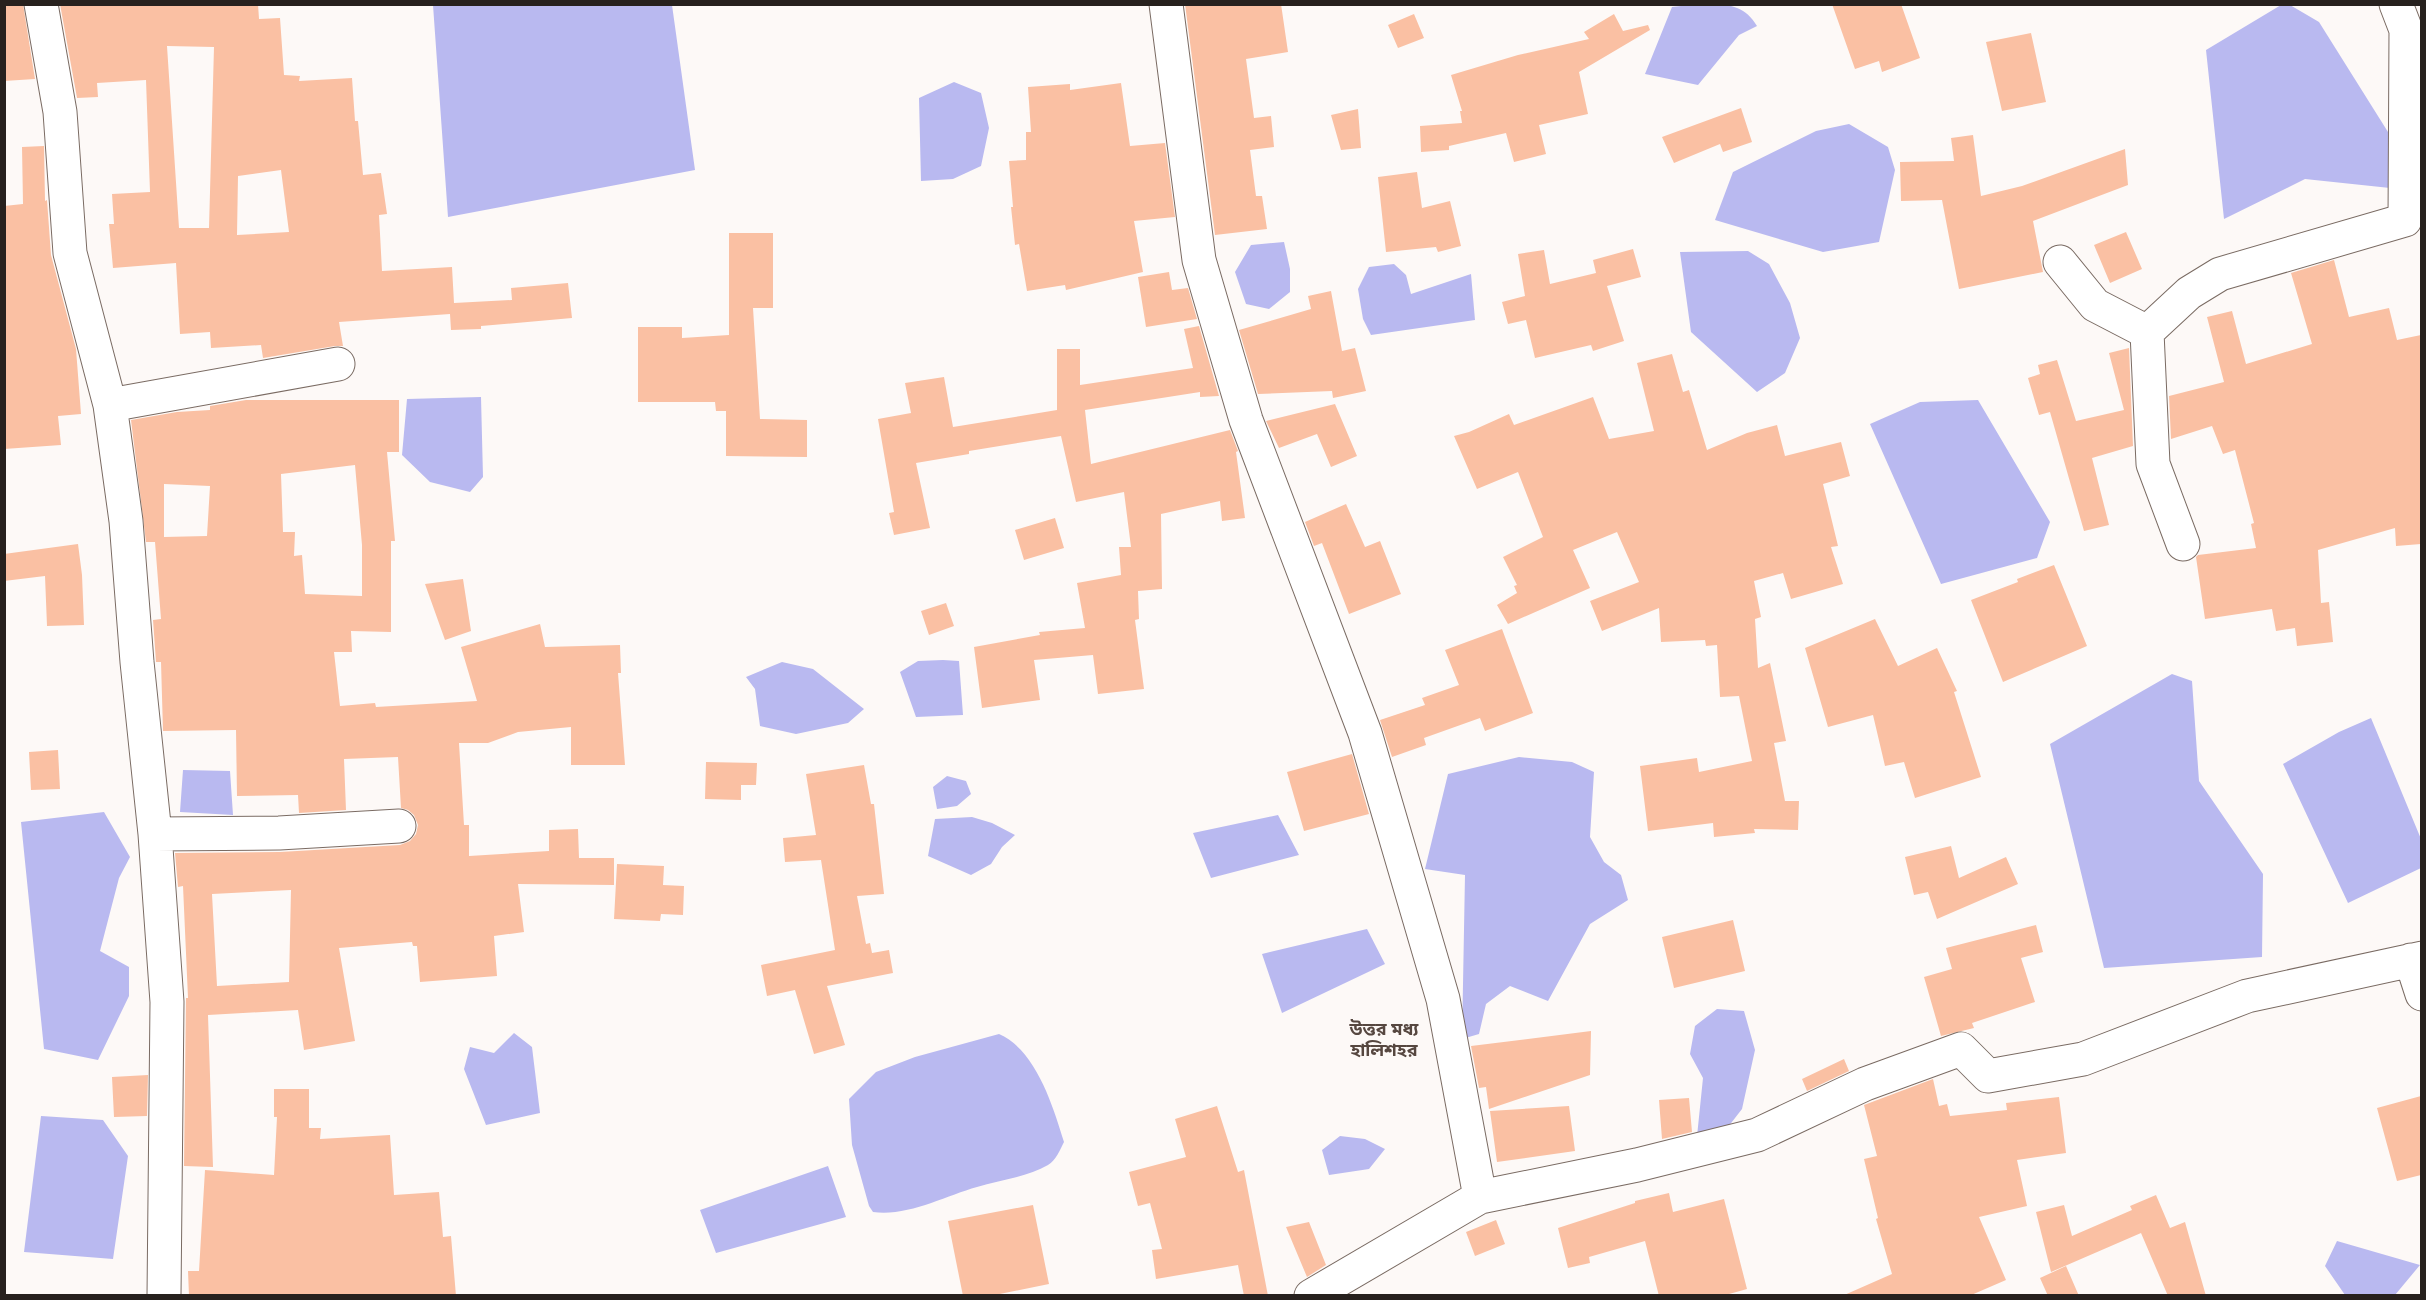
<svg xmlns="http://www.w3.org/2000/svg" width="2426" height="1300" font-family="'Noto Sans','Noto Sans Bengali',sans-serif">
  <rect width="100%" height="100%" fill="#fdf9f7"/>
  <path fill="#b9b9f0" d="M433 5H672L695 170 448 217Z
    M1690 5C1718 4 1742 0 1757 26L1739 35 1698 85 1645 74 1672 7Z
    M2281 5H2290L2319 22 2388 132 2390 188 2305 179 2224 219 2206 50Z
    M954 82 981 93 989 128 981 166 953 179 921 181 919 98Z
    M1849 124 1888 147 1895 170 1879 242 1823 252 1715 220 1733 172 1816 131Z
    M1284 242 1290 269V292L1269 309 1246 304 1235 272 1251 245Z
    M1748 251 1769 264 1790 303 1800 338 1785 373 1757 392 1691 332 1680 252Z
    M1394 264 1406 275 1411 294 1471 274 1475 320 1371 335 1363 319 1358 289 1369 267Z
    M481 397 483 477 470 492 430 482 402 455 407 399Z
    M1978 400 2050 522 2037 558 1941 584 1870 424 1920 402Z
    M943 660 959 661 963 715 916 717 900 672 918 661Z
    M782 662 813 669 864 709 848 723 796 734 760 726 755 689 746 677Z
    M2172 674 2192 681 2199 781 2263 874 2262 957 2104 968 2050 744Z
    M2371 718 2421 839V868L2348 903 2283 764 2339 732Z
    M1519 757 1572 762 1594 772 1590 837 1604 862 1621 875 1628 900 1590 924 1548 1001 1510 986 1486 1004 1479 1034 1462 1039 1465 875 1425 869 1448 774Z
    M183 770 230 771 233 815 180 812Z
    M947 776 966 781 971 794 957 806 937 809 933 787Z
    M104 812 130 857 119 878 100 951 129 967V996L98 1060 44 1049 21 822Z
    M1278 815 1299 855 1211 878 1193 833Z
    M972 817 992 823 1015 835 1002 847 991 864 971 875 928 856 935 819Z
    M1367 929 1385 964 1282 1013 1262 954Z
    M1717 1009 1744 1011 1755 1050 1742 1109 1721 1136 1696 1146 1703 1078 1690 1054 1695 1026Z
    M514 1033 532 1047 540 1113 486 1125 464 1069 470 1047 494 1053Z
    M999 1034C1036 1050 1053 1106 1064 1142 1060 1150 1056 1160 1048 1165 1028 1177 1000 1180 977 1187 945 1196 907 1217 873 1212L869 1206 852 1145 849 1099 876 1072 915 1057Z
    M41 1116 103 1120 128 1156 113 1259 24 1252Z
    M1340 1136 1365 1139 1385 1149 1369 1169 1329 1175 1322 1150Z
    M828 1166 846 1217 716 1253 700 1210Z
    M2337 1241 2420 1265 2395 1295H2345L2325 1266Z"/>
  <path fill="#fac0a3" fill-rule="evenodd" d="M4 4H23L35 79 4 81Z
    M60 4H258L259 19 280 18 284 75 300 76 299 81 352 78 355 121H358L363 175 381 173 387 214 379 215 382 271 452 267 454 303 512 300 511 288 568 283 572 318 481 326V329L451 330 450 314 339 322 343 346H335L263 358 261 345 211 348 210 332 180 334 176 263 113 268 109 224H114L112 194 150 192 146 80 97 83 98 97 77 98ZM167 46 214 47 209 228H179ZM281 170 289 232 237 235 238 176Z
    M1185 4H1281L1288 52 1246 59 1254 118 1271 116 1274 147 1250 150 1256 196H1262L1267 229 1215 235Z
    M1832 4H1901L1920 58 1882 72 1879 61 1855 69Z
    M1414 14 1424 38 1398 48 1388 25Z
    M1614 14 1623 31 1648 25 1650 30 1579 72 1588 114 1539 125 1546 154 1514 162 1506 133 1449 146V150L1421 152 1420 126 1462 123 1460 111H1462L1451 75 1518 55 1589 39 1584 32Z
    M2031 33 2046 102 2002 111 1986 42Z
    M1121 83 1130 146 1165 143 1175 217 1134 221 1143 272 1066 290 1065 285 1027 291 1019 244 1015 245 1011 207H1013L1009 161 1026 160V132H1031L1028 87 1070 84V90Z
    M1741 108 1752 142 1723 152 1720 144 1674 163 1662 137Z
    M1358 109 1361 148 1341 150 1331 115Z
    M1973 135 1981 196 2022 186 2125 149 2128 185 2033 221 2043 272 1959 289 1942 200 1901 201 1900 162 1954 161 1951 138Z
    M44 146 45 201 47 200 51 255 76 349 81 414 58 416 61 445 4 449V206L23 204 22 147Z
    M1417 172 1422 208 1450 201 1461 246 1438 252 1436 247 1386 252 1378 177Z
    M2126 232 2142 269 2110 283 2094 245Z
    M729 233H773V308H753L760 419 807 420V457L726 456V411H716L715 402H638V327H682V338L729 335Z
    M1633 249 1641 277 1607 286 1624 341 1593 351 1591 345 1535 358 1526 320 1508 324 1502 302 1525 296 1518 254 1544 250 1550 284 1596 273 1593 260Z
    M2334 260 2349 317 2389 308 2397 340 2421 335V544L2396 546 2395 528 2318 550 2321 603 2329 602 2333 642 2297 646 2295 628 2276 631 2272 609 2205 619 2196 557 2198 555 2256 548 2251 524 2254 523 2235 450 2223 454 2212 426 2171 439 2169 396 2224 382 2207 317 2232 311 2246 364 2312 344 2291 273Z
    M1169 272 1172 290 1188 288 1197 319 1146 327 1138 277Z
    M1331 291 1342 351 1355 348 1366 391 1333 398 1332 391 1258 394 1239 330 1311 309 1308 296Z
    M1199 326 1219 396 1200 397V392L1085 410 1091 464 1230 430 1238 451 1236 452 1245 518 1222 521 1220 501 1161 514 1162 589 1138 591 1139 619 1135 620 1144 689 1098 694 1093 655 1034 660 1040 700 982 708 974 647 1040 635 1039 632 1085 628 1077 583 1121 575 1119 547H1131L1124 492 1076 502 1061 436 969 451V454L916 463 930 528 894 535 889 513 894 512 878 419 911 413 905 383 944 377 953 427 1057 410V349H1080V385L1193 368 1184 329Z
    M2129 348 2133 446 2092 458 2109 525 2084 531 2050 412 2039 415 2028 378 2040 374 2038 365 2057 360 2076 421 2124 410 2109 353Z
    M1672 354 1683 392 1689 390 1707 450 1747 433 1777 425 1785 456 1841 442 1850 476 1823 484 1838 546 1831 547 1843 584 1791 599 1783 573 1754 581 1761 617 1755 619 1758 668 1770 663 1786 741 1774 743 1785 801H1799L1798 830 1754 829 1755 833 1714 837 1713 823 1648 831 1640 766 1697 758 1699 772 1752 761 1739 696 1720 697 1717 645 1706 646 1705 640 1661 642 1659 608 1602 631 1590 601 1639 582 1617 532 1573 550 1590 588 1508 624 1497 605 1517 593 1514 586 1517 585 1503 557 1543 537 1518 472 1477 489 1454 436 1469 432 1509 414 1514 425 1593 397 1609 439 1654 431 1637 363Z
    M246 400H399V452H387L395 541H391V632L351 631 352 652H334L340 706 375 703 376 707 477 701 461 647 540 624 545 647 620 645 621 673H618L625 765H571V727L518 732 488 743H459L464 825H469V856L549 851V830L578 829 579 858H614V885L518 884 524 932 494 936 497 976 420 982 417 946H413L412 942 339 948 355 1041 304 1050 298 1010 208 1015 213 1167 184 1166 186 998H188L183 886 178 887 175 853 280 852 400 845 410 841 416 834 418 825 414 815 408 810 401 808 398 757 344 759 346 810 299 813 298 795 237 796 236 730 163 731 161 662H156L153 620 161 619 155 542H146L131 420 177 412 210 410V406ZM355 465 362 545V596L305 594 302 555 294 556 295 532H283L281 474ZM164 484 210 486 207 536 164 537ZM291 890 289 982 217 986 212 894Z
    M1335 404 1357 456 1331 467 1317 434 1279 448 1266 421Z
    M1346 504 1365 547 1380 541 1401 594 1349 614 1322 543 1314 546 1305 522Z
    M1055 518 1064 548 1024 560 1015 530Z
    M78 544 82 575 84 625 47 626 45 576 4 581V554Z
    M2054 565 2087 646 2003 682 1971 600 2018 582 2017 579Z
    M463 579 471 631 445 640 425 584Z
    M946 603 954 626 929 635 921 611Z
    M1875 619 1898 666 1937 648 1957 691 1954 692 1981 777 1915 798 1904 762 1885 766 1873 715 1828 727 1805 648Z
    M1502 629 1533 713 1485 731 1480 718 1424 738 1426 745 1392 757 1380 720 1425 705 1422 698 1459 685 1445 650Z
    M58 750 60 789 31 790 29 752Z
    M1352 754 1369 814 1304 831 1287 772Z
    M706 762 757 763 756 785H741V800L705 799Z
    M864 765 871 804H874L884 894 857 896 866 944 870 943 872 953 889 950 893 973 827 986 845 1045 814 1054 795 990 767 996 761 965 835 950 821 860 785 862 783 838 816 835 806 774Z
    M1951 846 1959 878 2006 857 2018 884 1937 919 1928 892 1914 895 1905 857Z
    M617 864 664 866 663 885 684 886 683 915 661 914 660 921 614 919Z
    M1733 920 1745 971 1674 988 1662 937Z
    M2036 925 2043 952 2021 958 2035 1002 1972 1023 1974 1028 1941 1036 1924 977 1952 969 1946 948Z
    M1591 1031 1590 1075 1489 1109 1486 1087 1479 1088 1471 1046Z
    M1844 1059 1849 1071 1807 1091 1802 1079Z
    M148 1075 147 1116 114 1117 112 1077Z
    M1933 1079 1939 1106 1947 1104 1950 1116 2007 1110 2006 1103 2059 1097 2066 1153 2017 1160 2027 1206 1979 1217 2006 1280 1969 1296H1842L1892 1274 1876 1219 1878 1218 1864 1159 1877 1156 1864 1105Z
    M274 1089H309V1128H321L320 1139 390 1135 394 1195 439 1192 443 1237 451 1236 456 1296H189L188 1271H199L205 1170 274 1175 277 1117H274Z
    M2421 1096V1175L2397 1181 2377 1108Z
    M1689 1098 1692 1132 1662 1139 1659 1100Z
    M1217 1106 1238 1172 1244 1170 1268 1296H1244L1238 1265 1156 1279 1152 1250 1162 1249 1150 1203 1138 1206 1129 1172 1186 1157 1175 1119Z
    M1569 1106 1575 1151 1497 1162 1490 1111Z
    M1669 1193 1673 1212 1724 1199 1747 1289 1722 1296H1659L1645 1241 1589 1257 1590 1263 1568 1268 1558 1228 1635 1203V1201Z
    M2156 1195 2170 1228 2185 1222 2206 1296H2168L2141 1233 2051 1272 2036 1212 2064 1205 2072 1236 2132 1210 2130 1206Z
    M1033 1205 1049 1284 990 1296H963L948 1221Z
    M1496 1220 1505 1244 1475 1256 1466 1232Z
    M1309 1222 1326 1265 1307 1277 1286 1227Z
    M2066 1266 2079 1296H2048L2040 1278Z"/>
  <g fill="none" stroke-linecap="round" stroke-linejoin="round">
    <defs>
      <path id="street" d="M41 4 60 112 70 253 110 405 126 521 137 662 155 834 167 1002 164 1296
        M1166 4 1199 260 1246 420 1365 733 1443 999 1480 1197
        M2060 262 2095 305 2147 332
        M110 405 338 364
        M2183 544 2153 464 2147 332 2189 293 2220 274 2405 220 2406 30 2396 4
        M155 834 279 833 399 826
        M2411 960 2422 994
        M1311 1296 1480 1197 1637 1165 1757 1135 1865 1084 1961 1049 1988 1076 2083 1059 2247 996 2422 958"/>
    </defs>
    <use href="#street" stroke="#7a6b63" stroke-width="35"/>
    <use href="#street" stroke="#fff" stroke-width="33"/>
  </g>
  <g text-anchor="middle" stroke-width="4.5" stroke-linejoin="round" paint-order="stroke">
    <g font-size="18" font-weight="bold" fill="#564740" stroke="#fdf9f7">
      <text x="1384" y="1035">উত্তর মধ্য<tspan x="1384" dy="21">হালিশহর</tspan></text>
    </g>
  </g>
  <rect width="2426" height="1300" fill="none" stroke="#27211e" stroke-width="12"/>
</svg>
